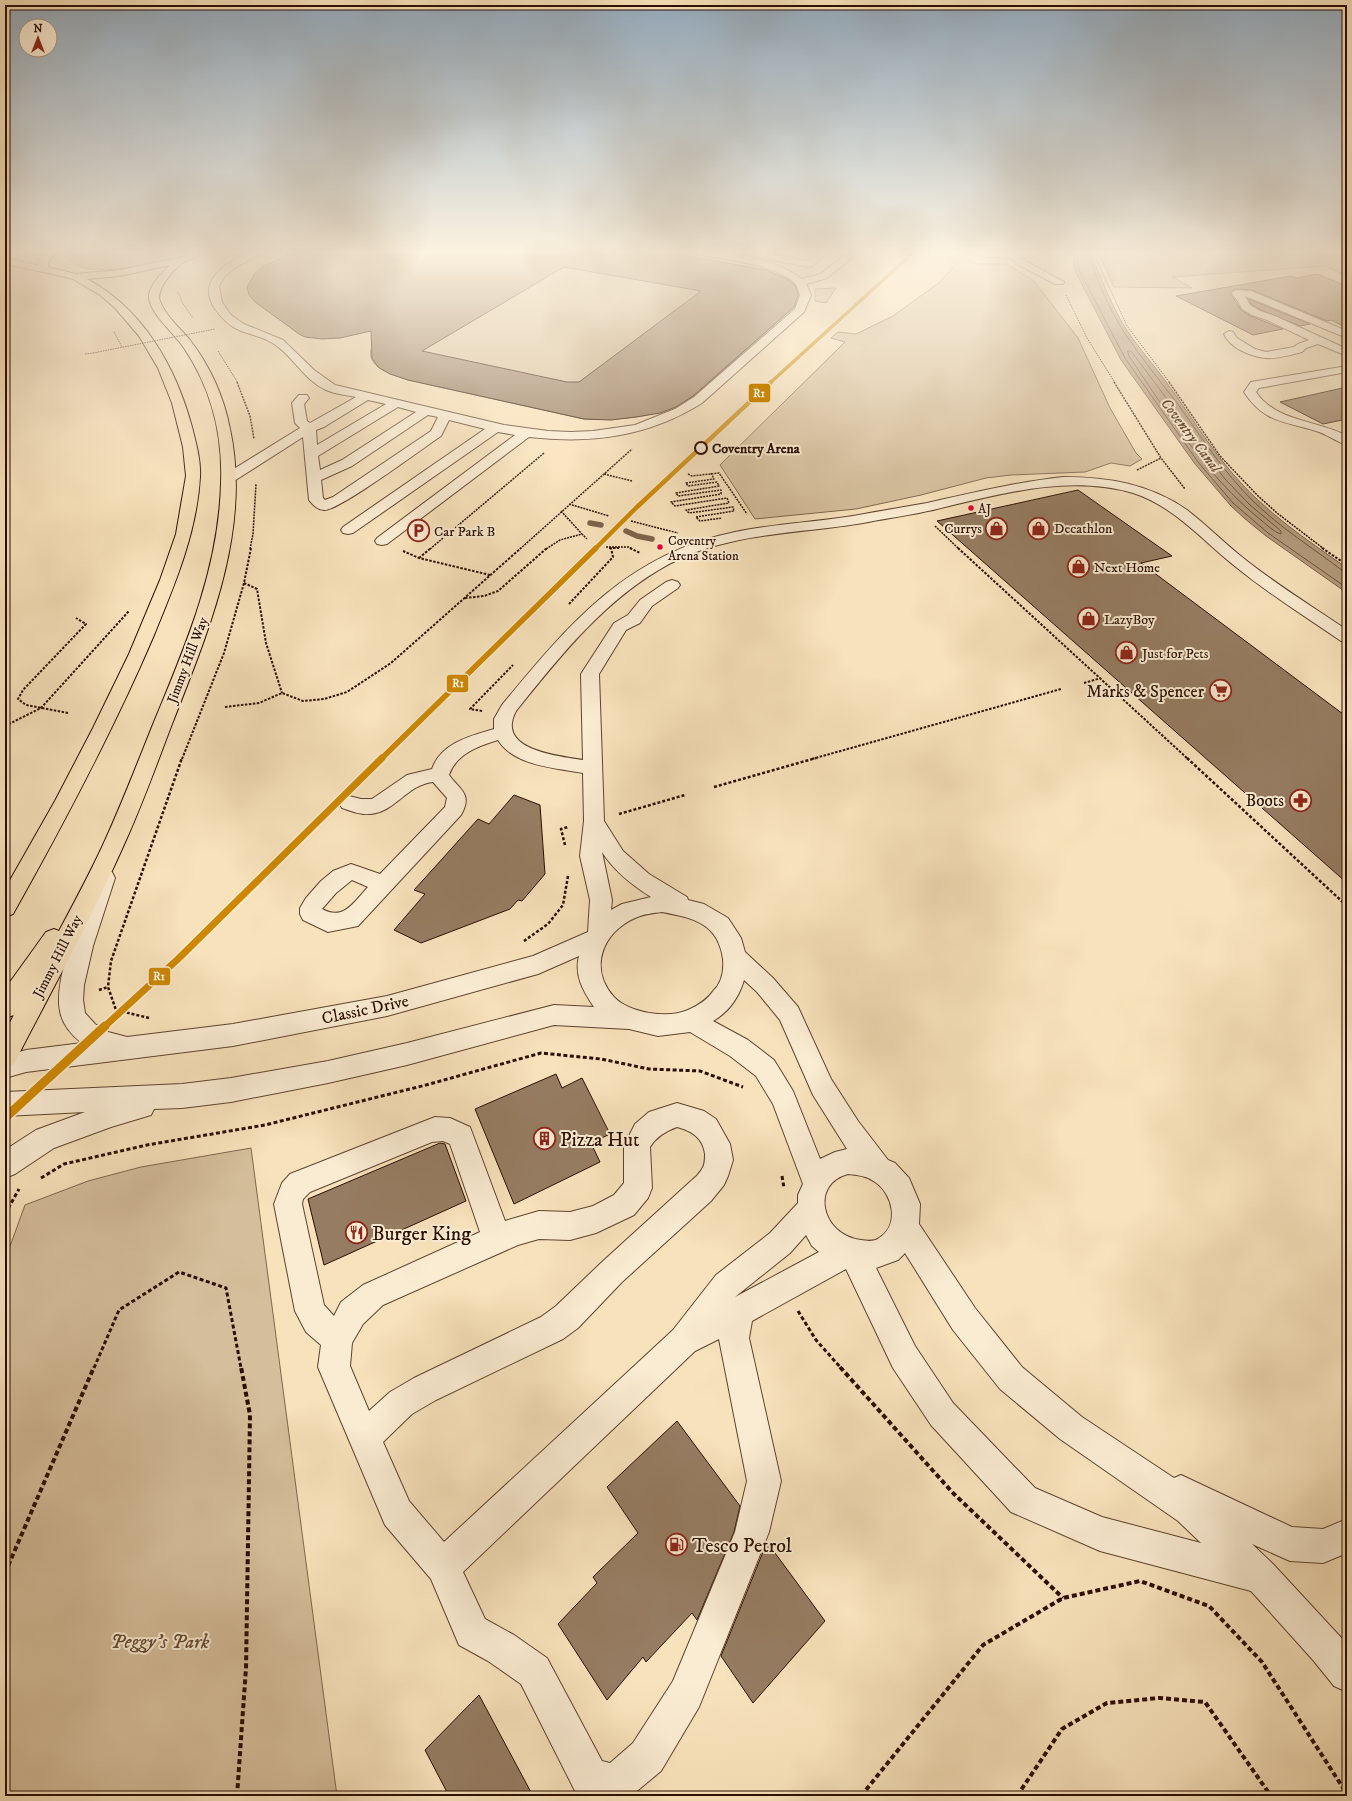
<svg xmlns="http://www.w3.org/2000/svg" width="1352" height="1801" font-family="'IM FELL DW Pica',serif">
  <rect width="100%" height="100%" fill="#f8e2bb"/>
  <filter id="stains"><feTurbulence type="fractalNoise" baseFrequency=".005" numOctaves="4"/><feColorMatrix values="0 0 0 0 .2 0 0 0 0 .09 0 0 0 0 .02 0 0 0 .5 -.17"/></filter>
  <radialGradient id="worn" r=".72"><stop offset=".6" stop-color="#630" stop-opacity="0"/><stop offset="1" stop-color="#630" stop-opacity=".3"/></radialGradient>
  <path fill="#d5be9b" stroke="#80664e" d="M91 252H172C164 256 157 260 149 262 133 268 82 277 71 260L73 257Z
    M665 252 766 270 793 281 803 293 797 304 694 396C661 418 622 420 584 419L408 380C395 375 367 369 371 350 372 346 376 342 378 339L523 256Z
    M952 252H962L964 257 977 264H1007L1034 281 1078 338 1110 408 1136 453 1142 459 1130 466 1111 463 1085 472 1011 475 986 478 921 495 856 509 755 519 720 465 845 342 831 338 838 332 856 334 893 316 940 282 955 265 949 259 952 257Z
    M1098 252H1347V276L1325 266 1172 277 1192 288 1114 287Z
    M836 288 826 303 815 301V289Z
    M251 1148 337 1796H5V1260L25 1205 88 1181 141 1167Z"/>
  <path fill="#b39a7c" stroke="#7d624b" d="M1073 252H1091C1099 275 1109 298 1120 319 1133 342 1151 361 1167 383 1189 413 1208 445 1233 474 1265 512 1307 540 1347 568V593L1266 536 1244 518 1231 506 1195 464 1121 360 1075 271Z"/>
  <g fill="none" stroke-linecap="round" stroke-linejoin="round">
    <path stroke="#70543e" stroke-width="1" d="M1077 252 1079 270 1125 358 1198 462 1233 503 1268 533 1347 588
      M1088 252C1096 278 1109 309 1124 332 1141 358 1161 382 1180 407 1203 440 1224 472 1252 500 1279 527 1313 548 1343 571H1347
      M1128 351H1131L1176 411 1205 454 1226 480 1250 505 1281 531V534C1274 532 1267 525 1261 520 1206 476 1168 414 1129 356Z"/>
    <path stroke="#7d624b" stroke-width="5.5" d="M590 523 601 525
      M626 531 637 536 652 539"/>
  </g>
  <path fill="#967c62" stroke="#2c0e01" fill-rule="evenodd" d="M294 252H665L766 270 789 280 796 287 798 295 794 307 693 396 676 407 660 413 636 417 611 420 584 419 408 380 390 374 378 367 372 358 371 331 340 338 322 339 305 337 299 334 255 302 249 295 247 287 255 273 262 267ZM564 267 701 291 579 382H567L422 351Z
    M1317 274 1347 286V328L1331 320 1327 321 1252 290 1235 289 1230 293 1241 310 1251 316 1283 329 1253 335 1176 296 1291 276 1296 278Z
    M1248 299 1310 324 1300 326 1261 310 1251 304Z
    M1347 387V419L1323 424 1280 402Z
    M1078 490 1172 556 1141 563 1347 717V883L937 521Z
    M514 795 540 805 545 874 522 901 518 900 510 909 421 943 394 930 425 894 414 890 434 868 478 819 489 824Z
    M556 1074 562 1088 582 1078 610 1134 591 1143 600 1162 514 1204 475 1109Z
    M440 1143 445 1144 466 1201 324 1265 308 1199Z
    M677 1421 740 1506 734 1532 697 1620 692 1613 646 1662 643 1657 607 1700 558 1624 597 1583 593 1577 638 1533 607 1487Z
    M767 1542 825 1621 753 1703 721 1656Z
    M479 1695 533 1796H449L425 1750Z"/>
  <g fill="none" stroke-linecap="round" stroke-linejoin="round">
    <defs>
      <path id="minor" d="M250 252H264L236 267 224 277 219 286 222 302 231 315 244 324 283 340 314 370 335 385 504 425 548 431 571 432 593 431 635 425 675 409 694 397 795 309 800 295C799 292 798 289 797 286 783 265 723 259 699 255L694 252C731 252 772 257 802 279L821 274 848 252H859L827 278 806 284 811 295 804 312 702 403C648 437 592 444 529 437L387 544 382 545 377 544 375 541 377 538 515 435 498 432 353 533 348 534 343 533 341 530 343 527 485 429 449 420 441 436C423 448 339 511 324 510 318 510 312 504 309 500L303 437 234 481H224L222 478 224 475 300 428 295 423 292 403 299 395H307L309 398 304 404 307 421 310 423 356 397C346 395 335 394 326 390 304 380 293 356 274 344 263 336 249 335 237 329 228 325 221 317 215 309 196 280 226 263 250 252ZM368 400 386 404 317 445 316 430 324 427ZM398 407 416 412 342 460 320 470 318 456ZM428 415 438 417 431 431 333 497 325 500 323 498 321 480 352 466Z
        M818 252H829L812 266 809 267 772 260 767 257 772 254 807 261Z
        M991 252H1042L1031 257 1020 258 1064 282 1063 284H1055L1017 264 1011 258 988 257 986 255 988 253Z
        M5 258 46 267 48 269 43 272 5 264Z
        M1236 290 1251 291 1347 331V338L1245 296 1250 305 1260 311 1275 316 1347 349V356L1318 344 1306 348 1302 352C1291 355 1276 359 1265 358 1250 356 1230 348 1224 334L1229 331 1233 332 1237 338 1255 349 1266 352 1294 347 1298 344 1309 340 1267 320 1252 315 1242 309 1238 301 1231 293Z
        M1347 366V372L1259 388 1256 392C1276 422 1317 420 1347 436V445C1337 442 1328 435 1319 432 1286 421 1265 424 1244 392L1251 382Z
        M1063 477C1108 477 1150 484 1187 510 1208 526 1226 545 1247 561 1279 586 1313 607 1347 630V642L1341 641C1306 617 1269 594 1236 567 1203 541 1174 506 1133 493 1068 474 1001 494 937 509 913 515 887 518 863 523 798 534 729 532 669 564 606 598 560 656 516 711 495 750 558 756 583 760L581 674 614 623 628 615 640 600 666 582 672 580 678 582 680 585 678 588 652 606 640 623 626 630 599 674 604 821 623 851 649 874 687 897 688 900 704 904 728 918 741 938 745 952 773 978 798 1007 831 1079 858 1121 888 1160 895 1163 909 1178 920 1204 919 1224 975 1308 1022 1367 1082 1417 1174 1478 1181 1475 1292 1527 1323 1529 1347 1519V1553L1323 1563 1290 1561 1252 1544 1273 1564 1347 1644V1692L1334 1686 1313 1660 1251 1591 1100 1551 1011 1512 931 1425 893 1368 846 1269 752 1321 749 1338 781 1481 769 1532 699 1707 661 1771 631 1796H588L575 1791 521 1684 488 1661 459 1645 431 1579 385 1525 318 1367 321 1345 306 1332 295 1311 274 1204 282 1183 290 1174 435 1117 450 1118 470 1127 505 1221 539 1211 570 1212 593 1206 614 1195 624 1183V1146L635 1124 649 1112 677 1103 704 1111 716 1119 730 1144 733 1160 728 1176 724 1185 711 1201 622 1282 578 1328 563 1339 436 1400 412 1414 383 1442 409 1501 444 1542 673 1330 716 1275 770 1233 798 1203V1195L803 1184 773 1104 756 1076 730 1056 690 1032 658 1036 629 1029 554 1025 407 1065 328 1083 231 1102 182 1108 154 1109 151 1115 111 1127 54 1148 15 1174 5 1178V1150L36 1130 85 1112 5 1116V1092L182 1084 231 1078 328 1061 407 1043 554 1005 594 1007C583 991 574 975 579 956L538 974 387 1016 233 1046 26 1072 5 1078V1056L26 1050 82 1043C72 1036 62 1024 60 1011 53 980 82 909 93 878L96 872 104 870 112 872 115 878 93 946 84 985 83 1000 85 1013 95 1024 108 1032 127 1037 233 1024 387 996 533 956 588 932 590 900 580 856 584 821 583 773C556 768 514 766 498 740 478 746 456 754 449 775 460 790 473 794 461 815L358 926 328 932 303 920 300 914V908L306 898 321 881 333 871 351 864 380 874 445 807 447 798 433 782C406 785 396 812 370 814 360 815 351 811 342 808L339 803 342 798 349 796 361 799H372L407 775 432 769C441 743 470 736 494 729V719L502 705C569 624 627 554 735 532 778 523 821 522 864 514 885 510 906 507 927 503 972 493 1017 482 1063 477ZM602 852C614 871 632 885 651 897L622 904 611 910 612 900ZM352 880 368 887C354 902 344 921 322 909L336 893ZM662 912C693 918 718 923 723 959 724 970 722 982 714 990 707 1000 699 1005 688 1010 668 1019 629 1013 614 997 588 968 603 932 635 918 643 914 654 913 662 912ZM744 980 757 992 780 1020 813 1095 847 1149 835 1152 820 1159 793 1091 774 1060 748 1040 713 1021C729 1012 739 997 744 980ZM677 1127C692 1131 703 1138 705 1154 705 1159 705 1165 702 1169 699 1174 695 1178 691 1181L602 1262 556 1306 541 1317 414 1378 390 1392 369 1411 350 1366 352 1343 363 1324 383 1305 518 1245 539 1239 570 1240 596 1233 634 1215 648 1198 652 1188 650 1147C656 1137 666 1131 677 1127ZM443 1141 450 1144 480 1232 363 1285 341 1302 334 1316 324 1305 302 1204 303 1199 310 1192 432 1142ZM848 1174C858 1175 867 1176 875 1182 893 1194 900 1225 879 1238 874 1242 867 1241 861 1240 821 1235 810 1184 848 1174ZM806 1235 812 1246 819 1252 735 1297 790 1253ZM905 1253 953 1330 1000 1389 1060 1439 1178 1521 1201 1543 1102 1517 1035 1488 953 1403 915 1346 876 1268 898 1260ZM719 1339 747 1481 735 1532 673 1681 633 1743 610 1763 602 1761 547 1658 514 1635 485 1619 463 1572 695 1351Z"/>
      <path id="highway" d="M47 252H57L49 261 48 267 76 274 120 270 178 258 190 252H203C198 257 192 258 186 261 174 268 160 284 159 298 164 315 179 327 190 340 210 366 224 397 230 429 252 530 208 632 172 724 156 766 141 808 122 849 92 916 57 981 23 1046L14 1064 5 1067V1032L16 1011 14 1015 5 1018V989L46 932 54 929 59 931C74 903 89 875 102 847 121 806 137 764 154 722 186 645 219 568 221 483 223 435 211 388 184 348 175 334 151 315 149 298 148 286 162 273 170 265L120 276 87 279C143 309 176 367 192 427 196 443 201 460 200 477 197 532 175 584 154 635 113 731 64 823 13 914L5 917V889L55 801 93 728 129 654 160 580 176 534 186 476 183 447 172 403 158 368 139 336 115 308 100 295 73 279 40 271 38 269 39 260Z"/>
    </defs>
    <use href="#minor" stroke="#5f4330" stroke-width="2"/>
    <use href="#highway" stroke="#2c0e01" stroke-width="2"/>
    <path stroke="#2c0e01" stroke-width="1" stroke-dasharray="1.5 1" stroke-linecap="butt" d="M656 252 680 256
      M1093 252 1127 326 1170 383
      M1094 254 1098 252
      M178 292 183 304 193 318
      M1066 295 1087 338 1115 383
      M114 332 122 347
      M218 351 238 383
      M85 354 93 353"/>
    <path stroke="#2c0e01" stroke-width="1.5" stroke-dasharray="2 1" stroke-linecap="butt" d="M237 382 250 416 254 439
      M1114 382 1161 458 1185 489
      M1169 382 1220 456 1257 495 1277 513 1324 549
      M1137 470 1161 458
      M711 473 714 479 686 483 688 486 717 482 719 486 676 493 678 496 721 490V494L671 502 675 506 727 498 729 503 686 510 689 513 733 507 734 511 696 517 700 521 722 518
      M604 474 632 481
      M688 474 692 476 719 473 747 514
      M569 504 609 516
      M561 511 582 534
      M631 521 678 533
      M935 526 959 549
      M606 547H629L632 549
      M250 549 253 534 256 484
      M430 549 544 453
      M520 549 632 449
      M546 549 560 540 582 534 587 539"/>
    <path stroke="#2c0e01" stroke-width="2" stroke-dasharray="2.5 1.5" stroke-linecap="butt" d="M609 548H619
      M630 548 640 553
      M958 548 1188 759
      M1322 548 1347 565
      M403 551 419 558 490 575
      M419 558 431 548
      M244 583 257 589 266 643 282 693
      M465 598 484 596 498 591 547 548
      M569 604 613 557 611 548
      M1084 683 1101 678
      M225 707 259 703 282 693 303 701 324 699 347 692 391 663 521 548
      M482 711 470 709 513 665
      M68 713 26 705 18 699 23 690 86 624 76 618
      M5 726 41 708 129 611
      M182 759 224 653 244 583 251 548
      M812 759 1061 689"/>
    <path stroke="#2c0e01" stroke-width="2.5" stroke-dasharray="3 2" stroke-linecap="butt" d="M1187 758 1347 906
      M714 787 816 758
      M619 814 685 795
      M565 845 561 829 568 827
      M524 941 548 924 563 905 568 876
      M99 990 108 987
      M149 1018 116 1010 108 987 111 961 182 758"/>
    <path stroke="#2c0e01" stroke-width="3" stroke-dasharray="4 2.5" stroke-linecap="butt" d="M782 1176 784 1188
      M41 1178 64 1164 147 1145 265 1125 426 1085 541 1053 601 1059 649 1069 700 1071 743 1087
      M5 1214 19 1189
      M798 1311 816 1340 841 1368
      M94 1368 119 1310 179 1272 226 1288 241 1368"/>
    <path stroke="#2c0e01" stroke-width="4" stroke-dasharray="5 3" stroke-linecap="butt" d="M840 1367 953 1493 1063 1598
      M5 1573 94 1367
      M237 1796 246 1668 250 1415 241 1367
      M861 1796 983 1645 1063 1598 1140 1581 1209 1606 1262 1662 1347 1794
      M1017 1796 1062 1729 1107 1703 1159 1698 1205 1702 1271 1796"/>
    <use href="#minor" fill="#faecd3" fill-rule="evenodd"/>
    <use href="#highway" fill="#f8e2bb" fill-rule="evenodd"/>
    <path stroke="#2c0e01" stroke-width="1" stroke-dasharray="1.5 1" stroke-linecap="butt" d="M93 353 215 329"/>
    <defs>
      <path id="rail-1-far4" d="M770 383 914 252"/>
      <path id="rail-1-far3" d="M595 549 637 507 771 382"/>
      <path id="rail-1-far2" d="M381 759 596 548"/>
      <path id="rail-1-far1" d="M104 1027 178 959 382 758"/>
      <path id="rail-1" d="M5 1118 105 1026"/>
    </defs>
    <use href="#rail-1-far4" stroke="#faecd3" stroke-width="5"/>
    <use href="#rail-1-far3" stroke="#faecd3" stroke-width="6"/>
    <use href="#rail-1-far2" stroke="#faecd3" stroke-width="8"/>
    <use href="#rail-1-far1" stroke="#faecd3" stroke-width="10"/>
    <use href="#rail-1" stroke="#faecd3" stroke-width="12"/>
    <use href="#rail-1-far4" stroke="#ce8800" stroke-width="3.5"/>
    <use href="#rail-1-far3" stroke="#ce8800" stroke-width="4.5"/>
    <use href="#rail-1-far2" stroke="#ce8800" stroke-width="5.5"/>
    <use href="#rail-1-far1" stroke="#ce8800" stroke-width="7"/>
    <use href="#rail-1" stroke="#ce8800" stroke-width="9"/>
  </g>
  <linearGradient id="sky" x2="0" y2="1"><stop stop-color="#93aabd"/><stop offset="0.5" stop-color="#fcf2e0"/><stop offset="1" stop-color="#fcf2e0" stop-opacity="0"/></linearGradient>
  <rect width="1352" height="504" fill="url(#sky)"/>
  <defs>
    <symbol id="shop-ring" viewBox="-11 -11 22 22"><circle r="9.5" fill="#faecd3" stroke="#8f2418" stroke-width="1.5"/><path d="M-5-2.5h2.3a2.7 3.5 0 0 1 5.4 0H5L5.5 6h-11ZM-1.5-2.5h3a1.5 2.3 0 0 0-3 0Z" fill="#8f2418"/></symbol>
    <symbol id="parking-ring" viewBox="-11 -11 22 22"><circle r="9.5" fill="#faecd3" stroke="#8f2418" stroke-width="1.5"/><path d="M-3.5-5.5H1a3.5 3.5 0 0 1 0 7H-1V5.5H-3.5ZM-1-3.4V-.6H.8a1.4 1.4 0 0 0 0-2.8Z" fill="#8f2418"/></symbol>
    <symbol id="supermarket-ring" viewBox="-11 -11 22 22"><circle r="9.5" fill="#faecd3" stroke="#8f2418" stroke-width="1.5"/><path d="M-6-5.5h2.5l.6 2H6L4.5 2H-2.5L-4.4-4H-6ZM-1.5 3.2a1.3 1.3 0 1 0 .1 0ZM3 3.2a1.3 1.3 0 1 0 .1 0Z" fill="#8f2418"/></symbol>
    <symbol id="pharmacy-ring" viewBox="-11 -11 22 22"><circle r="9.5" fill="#faecd3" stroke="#8f2418" stroke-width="1.5"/><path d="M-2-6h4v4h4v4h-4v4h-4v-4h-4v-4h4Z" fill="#8f2418"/></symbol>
    <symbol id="building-ring" viewBox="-11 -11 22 22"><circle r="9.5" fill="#faecd3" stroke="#8f2418" stroke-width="1.5"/><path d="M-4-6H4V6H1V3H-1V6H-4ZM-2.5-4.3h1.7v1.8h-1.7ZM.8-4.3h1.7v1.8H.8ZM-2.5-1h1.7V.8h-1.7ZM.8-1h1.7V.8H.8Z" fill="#8f2418"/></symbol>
    <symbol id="restaurant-ring" viewBox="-11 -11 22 22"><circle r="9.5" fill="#faecd3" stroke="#8f2418" stroke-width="1.5"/><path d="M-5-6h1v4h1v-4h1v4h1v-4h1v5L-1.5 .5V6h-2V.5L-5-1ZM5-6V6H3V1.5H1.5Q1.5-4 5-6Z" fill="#8f2418"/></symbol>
    <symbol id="fuel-ring" viewBox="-11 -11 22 22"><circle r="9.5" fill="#faecd3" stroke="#8f2418" stroke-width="1.5"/><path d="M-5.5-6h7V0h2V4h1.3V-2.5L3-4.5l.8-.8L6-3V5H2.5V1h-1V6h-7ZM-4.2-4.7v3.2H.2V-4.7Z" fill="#8f2418"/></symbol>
  </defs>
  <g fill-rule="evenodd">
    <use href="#shop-ring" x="984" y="516" width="25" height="25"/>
    <use href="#shop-ring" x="1026" y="516" width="25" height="25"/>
    <use href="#parking-ring" x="406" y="518" width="25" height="25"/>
    <use href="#shop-ring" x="1066" y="554" width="25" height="25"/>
    <use href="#shop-ring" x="1076" y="606" width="25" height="25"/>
    <use href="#shop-ring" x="1114" y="640" width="25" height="25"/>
    <use href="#supermarket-ring" x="1208" y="678" width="25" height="25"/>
    <use href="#pharmacy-ring" x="1288" y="788" width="25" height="25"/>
    <use href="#building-ring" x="532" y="1126" width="25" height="25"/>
    <use href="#restaurant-ring" x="344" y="1220" width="25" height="25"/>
    <use href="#fuel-ring" x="664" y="1532" width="25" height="25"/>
  </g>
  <circle fill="#faecd3" stroke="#2c0e01" stroke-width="2" cx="701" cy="448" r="6"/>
  <g fill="#e4002b" stroke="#faecd3" stroke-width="1.5">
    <circle cx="971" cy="508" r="3.5"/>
    <circle cx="660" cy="547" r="3.5"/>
  </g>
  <g text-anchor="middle" stroke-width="4" stroke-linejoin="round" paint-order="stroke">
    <g font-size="13" fill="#2c0e01" stroke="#faecd3" text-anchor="start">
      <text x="978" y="513">AJ</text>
      <text x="668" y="545">Coventry<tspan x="668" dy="15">Arena Station</tspan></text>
    </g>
    <g font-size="14" font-weight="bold" fill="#2c0e01" stroke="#faecd3" text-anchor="start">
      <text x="712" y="453">Coventry Arena</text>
    </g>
    <g font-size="14" fill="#2c0e01" stroke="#faecd3" text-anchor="start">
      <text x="982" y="533" text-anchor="end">Currys</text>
      <text x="1054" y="533">Decathlon</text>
      <text x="434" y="536">Car Park B</text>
      <text x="1094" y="572">Next Home</text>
      <text x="1104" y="624">LazyBoy</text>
      <text x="1142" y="658">Just for Pets</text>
    </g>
    <g font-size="14" fill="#2c0e01" stroke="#faecd3">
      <text transform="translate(187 660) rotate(-69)" y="5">Jimmy Hill Way</text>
      <text transform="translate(57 956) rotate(-63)" y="5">Jimmy Hill Way</text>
    </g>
    <g font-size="15" font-style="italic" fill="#694d38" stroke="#faecd3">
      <text transform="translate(1191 435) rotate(53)" y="5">Coventry Canal</text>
    </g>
    <g font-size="17" fill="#2c0e01" stroke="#faecd3" text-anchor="end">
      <text x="1204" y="697">Marks &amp; Spencer</text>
      <text x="1284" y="806">Boots</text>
    </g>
    <g font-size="17" fill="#2c0e01" stroke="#faecd3">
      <text transform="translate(365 1009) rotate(-12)" y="6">Classic Drive</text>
    </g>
    <g font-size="20" fill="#2c0e01" stroke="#faecd3" text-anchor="start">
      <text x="560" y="1146">Pizza Hut</text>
      <text x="372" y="1240">Burger King</text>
      <text x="692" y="1552">Tesco Petrol</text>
    </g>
    <g font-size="20" font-style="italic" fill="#674c37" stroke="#faecd3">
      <text x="160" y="1648">Peggy's Park</text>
    </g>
  </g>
  <g stroke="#faecd3" stroke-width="1.5">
    <rect x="748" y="383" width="23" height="20" rx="4" fill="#ce8800"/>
    <rect x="446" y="674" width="23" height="19" rx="4" fill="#ce8800"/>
    <rect x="148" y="967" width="23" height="19" rx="4" fill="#ce8800"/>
  </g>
  <g font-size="11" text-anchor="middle" font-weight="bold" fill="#fff">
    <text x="759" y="397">R1</text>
    <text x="458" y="687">R1</text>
    <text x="159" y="980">R1</text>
  </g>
  <rect width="1352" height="1801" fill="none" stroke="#f8e2bb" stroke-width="20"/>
  <rect x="6" y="6" width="1340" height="1789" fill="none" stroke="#2c0e01" stroke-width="2"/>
  <rect x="10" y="10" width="1332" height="1781" fill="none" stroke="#2c0e01"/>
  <g transform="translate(38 38)"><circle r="19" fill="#faecd3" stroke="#a8937f"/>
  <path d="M0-3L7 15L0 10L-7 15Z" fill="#8f2418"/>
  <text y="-6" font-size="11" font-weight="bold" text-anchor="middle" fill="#2c0e01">N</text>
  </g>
  <rect width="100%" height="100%" filter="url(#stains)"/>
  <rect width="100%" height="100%" fill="url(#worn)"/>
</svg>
